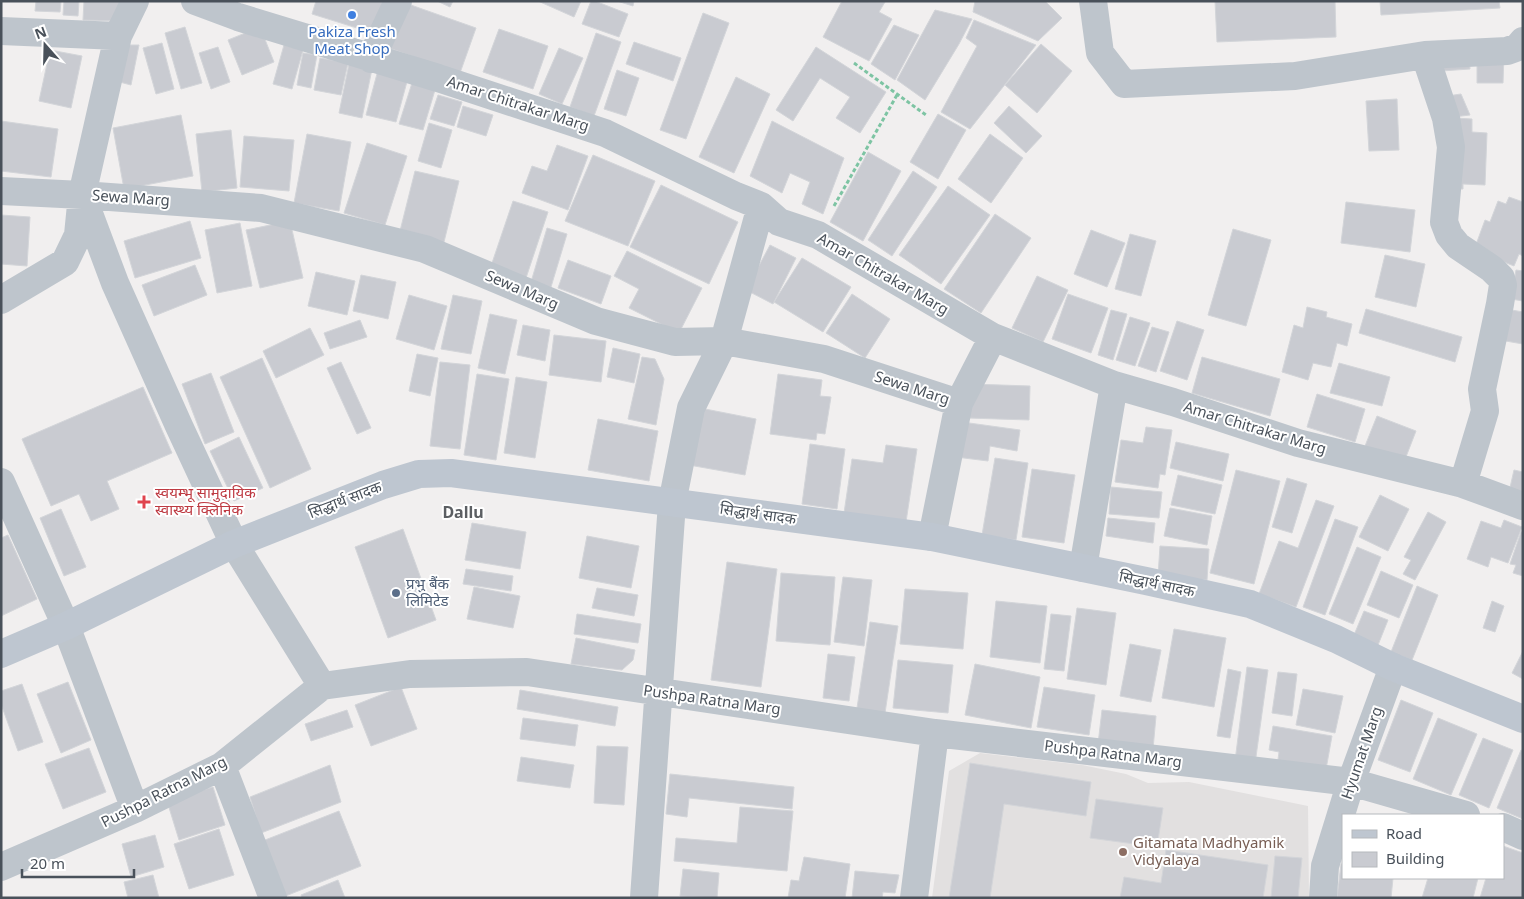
<svg xmlns="http://www.w3.org/2000/svg" width="1524" height="899" font-family="'Noto Sans','Noto Sans Devanagari',sans-serif">
  <rect width="100%" height="100%" fill="#f1efef"/>
  <path fill="#e2e0e0" d="M980 753 1082 765 1126 774 1148 783 1189 782 1308 806 1309 898H932L949 771Z"/>
  <path fill="#c9cbd1" stroke="#d3d5d9" d="M36 1H61L60 12 35 11Z
    M64 1H79L78 16 63 15Z
    M84 1H120V21L83 20Z
    M316 1H383L373 33 312 14Z
    M437 1H453L450 7Z
    M538 1H581L574 17Z
    M591 1H595L628 14 619 37 582 24Z
    M617 1H634L633 6Z
    M842 1 885 2 879 12 892 19 869 61 823 37Z
    M975 1H1045L1062 18 1038 41 973 12Z
    M1215 1H1335L1336 37 1217 42Z
    M1380 1H1499L1500 8 1381 15Z
    M408 4 476 28 460 73 386 47Z
    M935 10 972 19 959 44 925 100 897 80Z
    M703 13 729 23 686 139 660 130Z
    M974 20 1036 45 970 129 941 112 977 46 966 38Z
    M894 25 919 35 895 80 871 64Z
    M185 27 202 83 181 89 165 33Z
    M260 27 274 62 242 75 228 40Z
    M499 29 548 46 533 89 483 72Z
    M596 33 621 42 594 116 570 107Z
    M634 42 681 58 673 81 626 64Z
    M162 43 174 89 156 94 143 48Z
    M1041 44 1072 71 1037 113 1005 85Z
    M123 45H139L131 85 112 80Z
    M284 45 303 50 292 89 273 84Z
    M218 47 230 82 211 89 199 53Z
    M816 47 886 92 860 133 836 118 850 97 820 78 793 121 776 110Z
    M559 48 583 58 562 104 539 94Z
    M50 50 82 56 71 108 39 101Z
    M303 53 317 55 311 88 297 85Z
    M1477 54H1504L1503 83H1477Z
    M1469 55 1470 69 1441 71 1440 58Z
    M320 58 348 63 341 95 314 90Z
    M349 64 372 69 362 118 339 113Z
    M378 70 408 78 396 122 366 115Z
    M617 70 639 78 626 116 604 109Z
    M736 77 770 94 734 173 699 157Z
    M412 83 435 90 423 130 399 124Z
    M1461 94 1470 115 1453 117 1447 96Z
    M438 95 462 102 454 126 430 119Z
    M1397 99 1399 150 1369 151 1366 101Z
    M463 106 493 115 486 136 457 127Z
    M1009 106 1042 136 1026 153 994 123Z
    M938 114 966 130 938 179 910 162Z
    M181 115 193 176 124 189 113 128Z
    M1454 118 1472 119V132L1487 133 1485 185 1463 184V189H1456Z
    M1 121 58 129 51 177 1 171Z
    M772 121 844 158 823 214 802 204 810 182 790 173 782 193 750 176Z
    M429 123 452 130 441 168 418 161Z
    M231 130 237 188 202 192 196 134Z
    M307 134 351 142 339 211 294 203Z
    M990 134 1023 158 991 203 958 179Z
    M244 136 294 140 289 191 240 187Z
    M367 143 407 156 385 225 344 213Z
    M557 145 588 156 568 210 522 193 532 166 547 171Z
    M868 152 901 171 863 241 830 222Z
    M593 155 655 181 628 246 565 221Z
    M415 171 459 181 443 246 399 235Z
    M913 171 937 187 892 256 868 240Z
    M661 185 738 222 709 284 630 247Z
    M948 186 990 215 941 284 899 255Z
    M1509 197 1523 202V256L1519 254 1514 266 1474 250 1485 220 1490 222 1498 201 1506 204Z
    M513 201 548 212 526 278 491 266Z
    M1346 202 1415 210 1410 252 1341 243Z
    M995 214 1031 238 981 313 944 289Z
    M1 215 30 217 27 266 1 264Z
    M190 221 201 258 135 278 124 241Z
    M290 221 303 278 260 288 246 230Z
    M240 223 252 286 217 293 205 230Z
    M547 228 567 234 551 287 531 282Z
    M1233 229 1271 240 1246 326 1208 315Z
    M1091 230 1125 243 1107 287 1074 274Z
    M1130 234 1156 241 1141 296 1115 289Z
    M770 245 796 258 773 304 746 290Z
    M627 251 702 288 679 333 629 308 639 289 614 276Z
    M1385 255 1425 264 1416 307 1375 297Z
    M802 258 851 287 823 332 774 302Z
    M568 260 611 276 601 304 558 288Z
    M195 265 207 295 154 316 142 285Z
    M1516 270 1523 271V301L1511 299Z
    M316 272 355 281 347 315 308 306Z
    M361 275 396 282 388 319 353 311Z
    M1037 276 1068 290 1043 342 1012 328Z
    M852 294 890 319 865 358 826 333Z
    M1068 294 1108 308 1091 353 1052 339Z
    M409 295 447 306 434 350 396 339Z
    M453 295 482 301 471 354 441 349Z
    M1307 307 1327 312 1326 317 1352 324 1347 346 1337 343 1331 367 1313 363 1308 380 1282 372 1294 325 1303 328Z
    M1366 309 1462 337 1455 362 1359 333Z
    M1506 309 1523 312V344L1500 340Z
    M1111 310 1127 314 1113 360 1098 355Z
    M490 314 517 320 505 374 478 368Z
    M1130 317 1150 323 1135 366 1116 360Z
    M360 320 367 337 330 349 324 333Z
    M1177 321 1204 330 1187 380 1160 371Z
    M523 325 550 330 545 361 517 355Z
    M1152 327 1169 332 1156 372 1138 366Z
    M310 328 324 355 276 378 263 351Z
    M554 335 606 341 601 382 549 375Z
    M613 348 640 354 634 383 607 377Z
    M417 354 438 358 430 396 409 391Z
    M642 357 655 359 664 379 656 425 628 419Z
    M1202 357 1280 379 1270 416 1192 393Z
    M262 358 311 469 270 488 220 377Z
    M341 362 371 428 357 434 327 368Z
    M440 362 470 365 460 449 430 446Z
    M1339 363 1390 377 1382 406 1330 393Z
    M211 373 234 432 205 444 182 384Z
    M477 374 509 379 496 460 464 455Z
    M778 374 822 380 820 396 831 397 825 434 817 433 816 440 770 434Z
    M516 377 547 382 535 458 504 453Z
    M970 384 1030 386 1029 420 968 418Z
    M143 387 172 453 107 481 119 509 91 521 79 494 51 506 22 439Z
    M1317 394 1365 409 1355 442 1307 427Z
    M700 408 756 419 745 475 689 465Z
    M1377 416 1416 431 1404 462 1365 446Z
    M598 419 658 431 649 481 588 470Z
    M962 422 1020 430 1017 451 990 446 988 461 956 457Z
    M1146 427 1172 430 1165 475 1160 474 1158 488 1115 482 1121 440 1143 443Z
    M239 437 263 488 234 501 210 451Z
    M1176 442 1229 454 1223 481 1170 468Z
    M810 444 845 449 837 509 802 504Z
    M886 445 917 449 906 522 844 513 852 459 883 463Z
    M995 458 1028 463 1016 540 982 535Z
    M1032 469 1075 475 1064 543 1022 537Z
    M1236 470 1280 481 1254 584 1210 573Z
    M1514 470 1523 472V495L1509 492Z
    M1178 475 1222 485 1215 514 1171 505Z
    M1287 478 1307 484 1292 533 1272 527Z
    M1111 487 1162 492 1159 518 1109 514Z
    M1380 495 1409 509 1388 551 1359 537Z
    M1316 500 1334 506 1296 607 1259 594 1279 541 1298 548Z
    M1170 508 1212 516 1207 545 1164 536Z
    M61 509 86 567 64 576 40 518Z
    M1428 512 1446 522 1415 580 1403 574 1411 560 1404 557Z
    M1108 518 1155 523 1153 543 1106 536Z
    M1335 519 1358 527 1325 615 1303 607Z
    M1504 520 1522 527 1508 563 1491 557 1488 567 1467 559 1481 521 1501 528Z
    M472 523 526 532 520 569 465 560Z
    M403 529 436 620 388 638 355 547Z
    M1521 532H1523V576L1513 573 1516 565 1510 564Z
    M8 535 37 599 1 616V538Z
    M587 536 639 546 631 588 579 578Z
    M1160 546 1209 549 1207 580 1158 576Z
    M1357 547 1381 557 1353 624 1329 614Z
    M727 562 777 569 761 687 711 680Z
    M466 569 513 576 511 591 463 584Z
    M1381 571 1413 585 1399 618 1367 605Z
    M781 573 835 577 830 645 776 641Z
    M843 577 872 580 864 646 834 642Z
    M1417 586 1438 595 1412 660 1391 652Z
    M474 587 520 596 513 628 467 619Z
    M597 588 638 595 634 616 592 608Z
    M905 589 968 593 963 649 900 644Z
    M996 601 1047 606 1040 663 990 657Z
    M1492 601 1504 606 1495 632 1483 628Z
    M1077 608 1116 613 1106 685 1067 679Z
    M1364 611 1388 620 1378 645 1354 635Z
    M577 614 641 624 638 643 574 634Z
    M1051 614 1071 616 1064 671 1044 669Z
    M870 622 898 626 885 713 857 708Z
    M1174 629 1226 638 1214 707 1162 698Z
    M576 638 635 650 633 660 622 670 571 664Z
    M1130 644 1161 650 1151 702 1120 696Z
    M1523 651V679L1512 673Z
    M828 654 855 657 849 701 823 698Z
    M898 660 953 665 948 713 893 708Z
    M975 664 1040 677 1031 728 965 715Z
    M1247 667 1268 670 1255 764 1235 761Z
    M1228 669 1241 672 1230 738 1217 736Z
    M1278 672 1297 674 1292 716 1272 713Z
    M68 682 91 740 61 753 37 694Z
    M22 684 43 742 18 751 1 704V691Z
    M401 687 417 729 371 746 355 705Z
    M1044 687 1095 695 1089 735 1037 727Z
    M1303 689 1343 696 1335 733 1296 725Z
    M520 690 618 707 615 726 517 709Z
    M1401 700 1433 713 1410 772 1378 760Z
    M347 710 353 727 311 741 305 724Z
    M1102 710 1156 716 1153 749 1098 744Z
    M523 718 578 725 575 746 520 739Z
    M1438 718 1477 734 1451 795 1413 779Z
    M1273 726 1332 736 1325 775 1277 767 1279 752 1269 750Z
    M1483 738 1513 750 1489 808 1459 795Z
    M597 746 628 747 624 805 594 803Z
    M89 748 106 792 63 809 45 764Z
    M1521 750 1523 751V819L1497 808Z
    M521 757 574 765 570 788 517 781Z
    M970 763 1091 782 1086 816 1004 804 990 898H949Z
    M330 765 341 802 261 833 250 797Z
    M670 774 794 787 792 809 689 798 687 817 666 814Z
    M213 787 225 825 179 840 167 801Z
    M1096 799 1163 808 1157 847 1090 838Z
    M740 807 793 811 787 871 674 861 676 838 737 843Z
    M339 811 361 866 283 897 260 842Z
    M219 829 234 875 189 889 174 844Z
    M155 835 164 867 131 877 122 844Z
    M1503 846 1523 853V898H1480L1486 878H1503Z
    M1166 850 1268 865 1263 898H1120L1124 877 1161 883Z
    M1275 856 1302 858 1298 898H1271Z
    M804 857 850 864 845 898H788L791 880 799 881Z
    M1341 864H1343V878H1393L1391 898H1337Z
    M683 869 719 873 717 898 680 896Z
    M855 871 899 875 895 893 883 892 882 898H852Z
    M153 875 159 898H128L124 882Z
    M1428 878H1478L1473 898H1422Z
    M338 880 345 898H302L301 895Z"/>
  <g fill="none" stroke-linecap="round" stroke-linejoin="round">
    <path stroke="#7dc4a3" stroke-width="3" stroke-dasharray="4 2.5" stroke-linecap="butt" d="M854 63 926 115
      M834 206 897 95"/>
    <path stroke="#bec5cc" stroke-width="28" d="M195 1 238 17 438 78 605 133 736 196 761 206 779 222 818 235 993 337 1114 385 1173 402 1298 443 1463 484 1523 506
      M1093 1 1100 53 1124 84 1295 76 1425 55 1507 51 1518 47 1523 41
      M1 31 118 36
      M1425 55 1446 118 1451 147 1444 222 1449 235 1458 246 1492 269 1501 278 1503 285 1500 304 1482 389 1485 411 1463 484
      M371 59 398 1
      M1 191 82 195 261 208 425 249 596 321 675 342 724 341 824 359 959 403
      M82 195 115 283 179 426 234 544 322 686
      M1 300 65 262 78 235 82 195 118 36 135 1
      M1 482 66 626 135 809
      M932 537 959 403 993 337
      M1083 568 1114 385
      M222 766 273 898
      M1503 827 1523 836
      M1 867 135 809 222 766 322 686 410 674 527 672 935 733 1351 782 1466 815
      M644 898 672 503 691 408 724 341 761 206
      M914 898 935 733
      M1323 898 1325 866 1351 782 1393 667"/>
    <path stroke="#bec6d0" stroke-width="28" d="M1 654 66 626 234 544 383 485 419 474 451 473 932 537 1146 581 1250 604 1336 639 1393 667 1523 719"/>
  </g>
  <circle fill="#3f7fe0" stroke="#fff" stroke-width="2" cx="352" cy="15" r="5"/>
  <path fill="#e0444e" stroke="#fff" stroke-width="2" d="M141.5 494.5h5v5h5v5h-5v5h-5v-5h-5v-5h5z"/>
  <circle fill="#5c6f8a" stroke="#fff" stroke-width="2" cx="396" cy="593" r="5"/>
  <circle fill="#8d6e63" stroke="#fff" stroke-width="2" cx="1123" cy="852" r="5"/>
  <g text-anchor="middle" stroke-width="4" stroke-linejoin="round" paint-order="stroke">
    <g font-size="15" fill="#366cbe" stroke="#fff">
      <text x="352" y="37">Pakiza Fresh<tspan x="352" dy="17">Meat Shop</tspan></text>
    </g>
    <g font-size="15" fill="#49515a" stroke="#fff">
      <text transform="translate(518 104) rotate(18)" y="5">Amar Chitrakar Marg</text>
      <text transform="translate(131 198) rotate(4)" y="5">Sewa Marg</text>
      <text transform="translate(883 274) rotate(30)" y="5">Amar Chitrakar Marg</text>
      <text transform="translate(522 290) rotate(23)" y="5">Sewa Marg</text>
      <text transform="translate(912 388) rotate(18)" y="5">Sewa Marg</text>
      <text transform="translate(1255 428) rotate(17)" y="5">Amar Chitrakar Marg</text>
      <text transform="translate(345 500) rotate(-21)" y="5">सिद्धार्थ सादक</text>
      <text transform="translate(758 514) rotate(8)" y="5">सिद्धार्थ सादक</text>
      <text transform="translate(1157 584) rotate(12)" y="5">सिद्धार्थ सादक</text>
      <text transform="translate(712 700) rotate(8)" y="5">Pushpa Ratna Marg</text>
      <text transform="translate(1362 753) rotate(-71)" y="5">Hyumat Marg</text>
      <text transform="translate(1113 754) rotate(7)" y="5">Pushpa Ratna Marg</text>
      <text transform="translate(164 792) rotate(-27)" y="5">Pushpa Ratna Marg</text>
    </g>
    <g font-size="15" fill="#be3a42" stroke="#fff" text-anchor="start">
      <text x="155" y="498">स्वयम्भू सामुदायिक<tspan x="155" dy="17">स्वास्थ्य क्लिनिक</tspan></text>
    </g>
    <g font-size="15" fill="#4e5e75" stroke="#fff" text-anchor="start">
      <text x="406" y="589">प्रभु बैंक<tspan x="406" dy="17">लिमिटेड</tspan></text>
    </g>
    <g font-size="15" fill="#785e54" stroke="#fff" text-anchor="start">
      <text x="1133" y="848">Gitamata Madhyamik<tspan x="1133" dy="17">Vidyalaya</tspan></text>
    </g>
    <g font-size="16" font-weight="bold" fill="#5c5f63" stroke="#fff">
      <text x="463" y="518">Dallu</text>
    </g>
  </g>
  <rect width="1524" height="899" fill="none" stroke="#49515a" stroke-width="5"/>
  <rect x="1342" y="814" width="162" height="65" fill="#ffffff" stroke="#b6b9bd"/>
  <rect x="1352" y="830" width="25" height="8" fill="#bec6d0" stroke="#b6b9bd"/>
  <text x="1386" y="839" font-size="15" fill="#49515a">Road</text>
  <rect x="1352" y="852" width="25" height="15" fill="#c9cbd1" stroke="#b6b9bd"/>
  <text x="1386" y="864" font-size="15" fill="#49515a">Building</text>
  <g transform="translate(45 45) rotate(340)" stroke="#ffffff" stroke-width="4" paint-order="stroke">
  <path d="M0-4L9 19L0 12L-9 19Z" fill="#49515a"/>
  <text y="-8" font-size="14" font-weight="bold" text-anchor="middle" fill="#49515a">N</text>
  </g>
  <path d="M22 869v8h112v-8" fill="none" stroke="#49515a" stroke-width="2.5"/>
  <text x="30" y="869" font-size="15" fill="#49515a" stroke="#ffffff" stroke-width="4" paint-order="stroke">20 m</text>
</svg>
